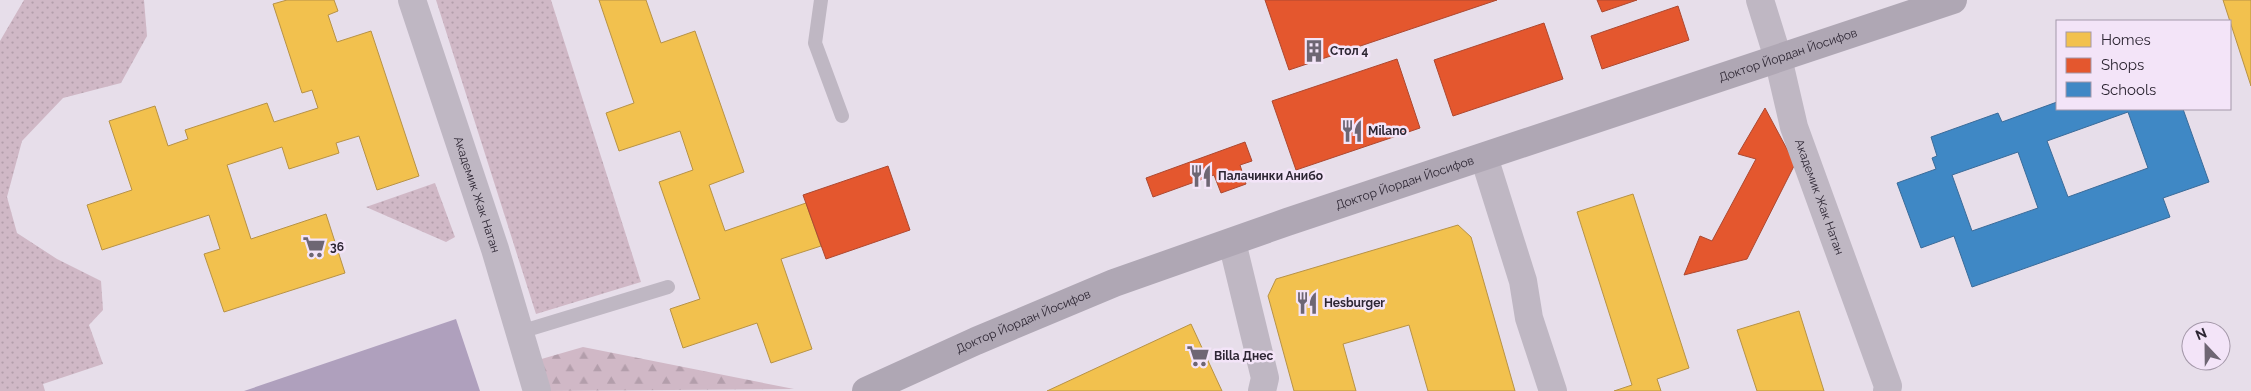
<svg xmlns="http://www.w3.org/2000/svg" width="2251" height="391" font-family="Raleway,sans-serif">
  <defs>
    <pattern id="grass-dots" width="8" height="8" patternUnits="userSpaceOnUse" patternTransform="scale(1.25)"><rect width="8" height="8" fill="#d0b8c6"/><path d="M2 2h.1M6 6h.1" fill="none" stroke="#b39eab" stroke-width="1.8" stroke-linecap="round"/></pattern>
    <pattern id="forest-firs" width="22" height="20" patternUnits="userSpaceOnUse" patternTransform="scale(1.25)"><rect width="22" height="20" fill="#d0b8c6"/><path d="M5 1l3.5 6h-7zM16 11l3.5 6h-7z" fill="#b39eab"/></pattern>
  </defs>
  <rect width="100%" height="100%" fill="#e7deea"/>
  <path fill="url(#grass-dots)" d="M24 0H144L147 36 121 83 63 98 22 141 7 197 17 233 57 259 101 281 103 310 89 325 103 364 43 384 45 391H0V41Z
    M436 0H551L641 282 536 314Z
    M435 183 455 237 446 242 366 207Z"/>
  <path fill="url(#forest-firs)" d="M583 347 794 389 548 391 538 360Z"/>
  <path fill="#f2c14e" stroke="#b79246" d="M287 0H334L338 11 328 15 337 42 371 31 419 176 377 190 359 136 336 143 339 153 289 169 282 147 227 165 251 239 326 214 345 273 224 312 204 254 220 249 209 215 102 250 87 205 132 190 109 121 155 106 168 146 188 139 185 130 267 103 274 122 318 108 312 90 302 93 273 4Z
    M599 0H646L661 43 695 31 744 172 709 185 725 231 806 203 821 246 781 259 812 349 771 363 757 323 683 348 670 309 700 299 659 182 693 170 680 131 619 151 606 113 634 103Z
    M2223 0H2251V86Z
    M1633 194 1689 368 1657 379 1661 391H1614L1632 385 1577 212Z
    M1458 225 1471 237 1515 391H1428L1409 325 1343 344 1356 391H1294L1268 296 1276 279Z
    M1799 311 1824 391H1757L1737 330Z
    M1191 324 1222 391H1047Z"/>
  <path fill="#e4572e" stroke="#ad4830" d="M1265 0H1497L1289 70Z
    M1597 0H1637L1602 12Z
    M1678 6 1689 40 1602 69 1591 36Z
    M1544 23 1563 79 1453 116 1434 60Z
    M1397 59 1420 128 1296 170 1272 101Z
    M1765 108 1795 164 1747 259 1684 275 1700 236 1712 241 1756 159 1738 154Z
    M1245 142 1252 161 1240 165 1246 184 1221 193 1214 175 1153 197 1146 178Z
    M888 166 910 230 826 259 803 195Z"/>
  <path fill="#3f88c5" stroke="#3a6b99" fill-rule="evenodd" d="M2057 102V109H2183L2209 182 2163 198 2170 217 1972 287 1954 236 1921 248 1897 183 1936 169 1932 158 1937 156 1931 137 1998 113 2002 122ZM2128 112 2148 168 2068 197 2047 141ZM2018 152 2038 208 1972 231 1952 175Z"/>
  <path fill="#afa0bd" d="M456 319 480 391H244Z"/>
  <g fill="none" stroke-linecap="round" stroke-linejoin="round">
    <path stroke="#bfb7c3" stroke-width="14" d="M821 0 815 43 842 116
      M520 332 668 287"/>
    <g stroke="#bfb7c3" stroke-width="28">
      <path id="s1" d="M412 0 495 249 537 391"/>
      <path id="s2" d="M1760 0 1778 58 1794 127 1888 386 1887 391"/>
      <path d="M1484 157 1523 281 1529 318 1553 391"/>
      <path d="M1232 242 1265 378 1262 391"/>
    </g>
    <path stroke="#afa7b4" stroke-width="28" id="s3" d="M866 391 976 341 1114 283 1287 222 1953 0"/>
  </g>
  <defs>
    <symbol id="building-bare" viewBox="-9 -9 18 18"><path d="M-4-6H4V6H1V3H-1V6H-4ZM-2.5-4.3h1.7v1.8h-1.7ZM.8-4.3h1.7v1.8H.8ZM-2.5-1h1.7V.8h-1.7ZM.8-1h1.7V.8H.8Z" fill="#6e6673" stroke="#f3e4f8" stroke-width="2.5" paint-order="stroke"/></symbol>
    <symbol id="restaurant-bare" viewBox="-9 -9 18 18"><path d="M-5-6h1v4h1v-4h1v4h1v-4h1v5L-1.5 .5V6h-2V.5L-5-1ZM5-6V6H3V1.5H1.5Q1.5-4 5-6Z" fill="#6e6673" stroke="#f3e4f8" stroke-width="2.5" paint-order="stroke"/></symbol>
    <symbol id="supermarket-bare" viewBox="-9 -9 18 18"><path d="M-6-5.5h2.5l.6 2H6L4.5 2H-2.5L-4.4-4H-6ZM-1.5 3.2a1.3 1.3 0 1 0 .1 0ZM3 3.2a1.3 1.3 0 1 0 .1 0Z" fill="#6e6673" stroke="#f3e4f8" stroke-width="2.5" paint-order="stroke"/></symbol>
  </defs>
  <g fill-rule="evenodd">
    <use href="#building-bare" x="1298" y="35" width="32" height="32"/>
    <use href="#restaurant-bare" x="1336" y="115" width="32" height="32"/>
    <use href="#restaurant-bare" x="1185" y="160" width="32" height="32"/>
    <use href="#supermarket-bare" x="298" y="231" width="32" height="32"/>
    <use href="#restaurant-bare" x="1291" y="287" width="32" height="32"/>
    <use href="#supermarket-bare" x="1182" y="340" width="32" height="32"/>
  </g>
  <g text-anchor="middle" stroke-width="5" stroke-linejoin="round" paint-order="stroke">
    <g font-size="12" font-weight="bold" fill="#2d2633" stroke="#f3e4f8" text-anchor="start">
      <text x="1330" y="55">Стол 4</text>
      <text x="1368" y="135">Milano</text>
      <text x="1218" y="180">Палачинки Анибо</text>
      <text x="330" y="251">36</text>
      <text x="1324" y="307">Hesburger</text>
      <text x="1214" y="360">Billa Днес</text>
    </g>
    <g font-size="12" fill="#2d2633" stroke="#f3e4f8">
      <text dy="4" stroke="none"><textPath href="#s3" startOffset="982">Доктор Йордан Йосифов</textPath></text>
      <text dy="4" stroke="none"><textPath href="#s3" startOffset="578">Доктор Йордан Йосифов</textPath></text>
      <text dy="4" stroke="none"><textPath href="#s1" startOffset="205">Академик Жак Натан</textPath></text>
      <text dy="4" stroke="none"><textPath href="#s2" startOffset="206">Академик Жак Натан</textPath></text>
      <text dy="4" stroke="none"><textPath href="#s3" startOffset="172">Доктор Йордан Йосифов</textPath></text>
    </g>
  </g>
  <rect x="2056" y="20" width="175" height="90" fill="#f3e4f8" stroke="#a498a9"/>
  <rect x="2066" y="32" width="25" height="15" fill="#f2c14e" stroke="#a498a9"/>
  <text x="2101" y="45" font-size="15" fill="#2d2633">Homes</text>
  <rect x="2066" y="58" width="25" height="15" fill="#e4572e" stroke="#a498a9"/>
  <text x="2101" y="70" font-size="15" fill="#2d2633">Shops</text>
  <rect x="2066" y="82" width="25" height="15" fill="#3f88c5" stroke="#a498a9"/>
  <text x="2101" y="95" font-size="15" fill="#2d2633">Schools</text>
  <g transform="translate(2206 346) rotate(338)"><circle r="24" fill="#f3e4f8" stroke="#a498a9"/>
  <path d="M0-4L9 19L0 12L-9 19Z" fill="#6e6673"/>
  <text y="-8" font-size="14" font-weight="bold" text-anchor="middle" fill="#2d2633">N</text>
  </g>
</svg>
